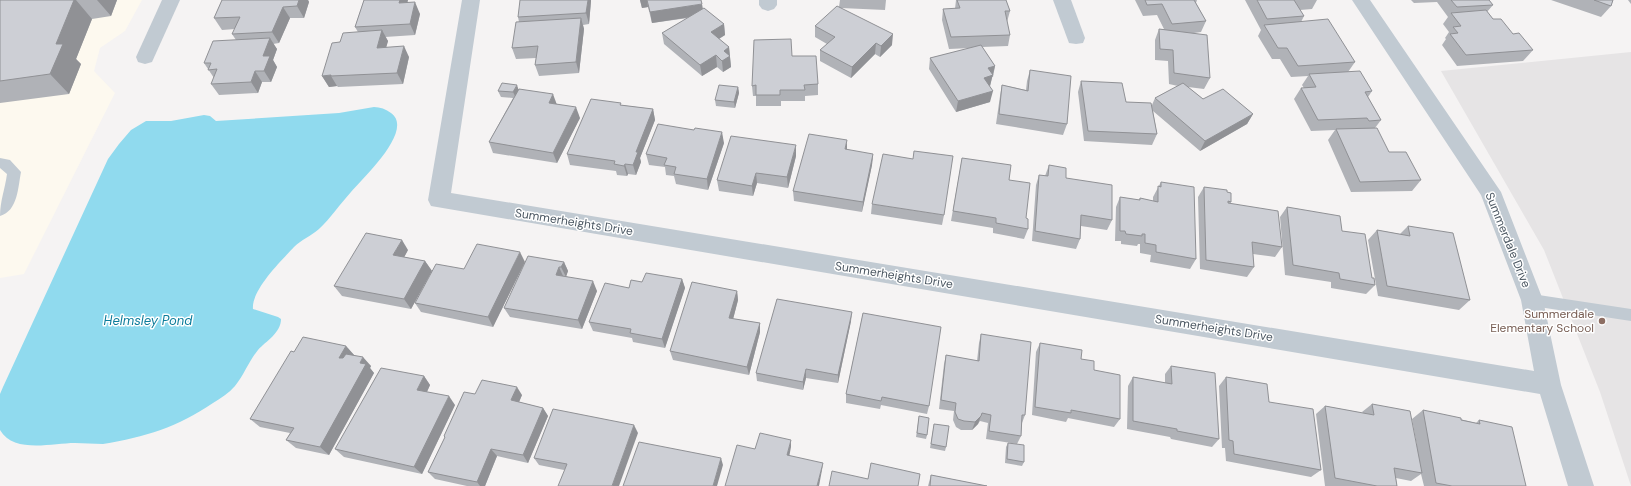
<svg xmlns="http://www.w3.org/2000/svg" width="1631" height="486" viewBox="0 0 1631 486" font-family="'DM Sans',sans-serif">
<rect width="100%" height="100%" fill="#f5f3f3"/>
<path fill="#fdf9ef" d="M0 0H142L125 31 100 48 94 71 115 93 24 274 0 278Z"/>
<path fill="#e6e4e5" d="M1631 52V486L1600 392 1544 250 1441 71Z"/>
<path fill="#90daee" d="M374 107C380 107 386 109 391 113 415 130 362 179 351 192 340 204 330 219 319 229 311 236 301 240 294 247 282 260 251 290 253 309L278 317 281 319C281 333 266 341 258 350 249 361 244 375 235 386 229 393 221 398 213 403 178 427 145 437 103 444 93 444 84 443 75 443 52 443 14 454 0 430V394L3 387 108 159 119 144 131 130 146 121H171L204 115 210 116 216 121 339 113Z"/>
<g fill="none" stroke-linecap="round" stroke-linejoin="round">
<g fill="#c1cad2" fill-rule="evenodd">
<path d="M0 158 10 160 21 172C18 187 18 211 0 216 0 201 5 189 7 174L0 168Z"/>
<path d="M1532 294 1631 309V321L1532 306 1527 304 1525 300 1527 296Z"/>
</g>
<g fill="#c1cad2" fill-rule="evenodd">
<path d="M162 0H180L152 62 145 64 138 62 136 57Z"/>
<path d="M462 0H480L451 193 1534 371 1521 300 1481 195 1352 0H1370L1501 192 1543 300 1561 385 1594 486H1568L1540 394 431 206 428 200Z"/>
<path d="M759 0H777V5L774 9 768 11 762 9 759 5Z"/>
<path d="M1053 0H1071L1085 38 1083 43 1076 44 1069 43Z"/>
</g>
</g>
<g fill="#b0b2b7">
<path d="M0 0H117L111 16 92 19 76 59 81 64 69 94 0 103Z"/>
<path d="M222 0H308L309 2 304 18H290L279 43 273 44 277 49 273 60 277 67 271 82H262L258 93 219 95 211 84 214 78 204 63 236 40 232 34 235 29 222 30 214 18Z"/>
<path d="M364 0H408L407 3 420 14 415 35 385 37 388 41 386 47 409 57 403 84 338 87 337 86 329 87 322 76 340 42 358 32 355 27Z"/>
<path d="M640 0 703 9 724 24 725 35 719 39 729 47 731 67 723 72 717 67 702 76 664 44 662 33 688 18 652 23 648 7 642 8Z"/>
<path d="M840 0H886L885 10 841 8 892 45 880 57 875 54 851 78 820 61V50L827 44 815 37V26L839 7Z"/>
<path d="M956 0H1006L1010 11 1007 22 1010 35 1008 46 982 47 995 66 993 77H992L990 86V102L956 112 929 69 930 58 971 48 949 49 942 20 943 9H955Z"/>
<path d="M1135 0H1197L1196 3 1206 21 1201 32 1194 33 1210 78 1204 89 1188 87 1203 99 1253 114 1247 124 1200 151 1153 111 1157 134 1152 145 1084 141 1078 92 1081 81 1126 102 1152 105 1155 98 1178 86 1169 84 1168 61 1155 60V40L1159 29H1164L1157 15 1143 16Z"/>
<path d="M1245 0H1317L1312 9 1300 10 1304 16 1301 22 1355 62 1348 72 1372 91 1368 97 1381 120 1375 128 1389 152 1421 180 1412 191 1351 192 1328 140 1335 130 1311 131 1294 99 1301 88H1304L1302 85 1308 76 1291 77 1280 59H1272L1258 36 1261 30Z"/>
<path d="M1411 0H1489L1493 5 1487 12 1493 19 1513 34 1533 50 1523 61 1457 66 1442 45 1446 39 1445 38 1449 32 1443 24 1448 17 1437 2 1414 3Z"/>
<path d="M1551 0H1613L1611 6 1601 17Z"/>
<path d="M1628 0H1631V4Z"/>
<path d="M591 1 589 24 583 25 584 29 579 73 539 76 535 65 536 58 516 59 512 48 519 22 518 17Z"/>
<path d="M792 56 818 84V95L805 96V101H781V106H756V96H753L752 86Z"/>
<path d="M1030 70 1067 124 1063 135 996 124 1000 96 1002 85 1026 90 1027 81Z"/>
<path d="M738 87 739 93 735 108 716 106 715 100Z"/>
<path d="M519 89 557 104 580 118 557 163 493 153 489 142 513 98 501 97 498 91Z"/>
<path d="M621 105 653 109 655 120 640 158 641 162 636 175 628 174 627 176 617 175 616 171 570 165 567 154Z"/>
<path d="M724 143 708 190 676 184 674 176 666 175 665 167 649 165 646 154Z"/>
<path d="M873 154 872 165 862 212 794 201 793 191Z"/>
<path d="M796 156 788 188 757 183 753 196 719 191 717 180Z"/>
<path d="M962 158 1009 180 1026 218 1028 229 1024 239 993 233V228L951 221Z"/>
<path d="M1049 165 1066 178 1112 220 1107 230 1081 226 1080 239 1076 249 1032 241 1036 185 1039 175 1045 176Z"/>
<path d="M1161 182 1196 259 1190 269 1150 262 1151 255 1140 253V244H1138L1137 246 1121 244V241H1115L1116 207 1120 197 1139 200 1140 198 1153 201V197Z"/>
<path d="M1204 187 1227 192 1231 202 1230 204 1282 247 1275 257 1253 254 1254 267 1247 277 1200 269 1198 197Z"/>
<path d="M872 204 944 215 942 225 871 214Z"/>
<path d="M1287 207 1342 231 1372 278 1375 285 1366 294 1331 288V282L1285 275 1280 217Z"/>
<path d="M1408 226 1470 300 1459 310 1378 296 1368 240 1377 230 1400 234Z"/>
<path d="M408 250 404 257 425 261 432 271 411 309 342 296 334 286Z"/>
<path d="M525 262 493 327 421 312 415 303 464 269Z"/>
<path d="M564 262 568 271 566 276 597 291 582 329 510 317 504 308Z"/>
<path d="M682 279 685 288 665 348 633 342 632 338 593 331 589 322 629 288Z"/>
<path d="M737 291 738 300 733 319 760 323V332L749 375 673 360 670 351Z"/>
<path d="M863 313 929 406 927 414 881 405 880 409 846 403V394Z"/>
<path d="M851 321 838 383 806 378 803 390 757 381 756 373Z"/>
<path d="M981 334 1025 415 1022 423 1021 436 1017 444 986 439 988 423 980 421 978 424 972 430H961L956 427 953 420 954 411 939 409 944 364 946 355 977 361 979 343Z"/>
<path d="M1040 343 1081 359 1094 370 1120 419 1114 427 1068 418 1066 422 1032 415 1036 352Z"/>
<path d="M346 346 354 355 371 366 370 368 374 373 329 455 296 448 286 440 290 433 260 427 250 419 294 352Z"/>
<path d="M1171 366 1219 439 1212 447 1171 439 1170 437 1127 429 1128 386 1133 377 1165 383V374Z"/>
<path d="M424 376 430 385 427 392 455 405 422 474 344 457 335 449Z"/>
<path d="M1226 377 1269 402 1321 470 1311 477 1226 461 1225 448H1222L1219 386Z"/>
<path d="M475 394 522 395 519 402 543 408 548 416 528 463 497 456 485 486H467L435 479 428 472 445 437 444 436Z"/>
<path d="M1372 404 1417 446 1412 419 1423 410 1476 423 1479 420 1526 486H1424L1421 474 1411 481 1396 478 1397 486H1325L1316 414 1325 406 1363 413 1362 412Z"/>
<path d="M919 416 927 435 926 439 916 437Z"/>
<path d="M934 424 946 447 945 451 930 448Z"/>
<path d="M638 433 564 470 539 465 534 458Z"/>
<path d="M1008 443 1024 462 1022 466 1005 463 1006 447Z"/>
<path d="M931 475 987 486H928Z"/>
</g>
<g fill="#909195">
<path d="M74 0H76L92 19 76 59 81 64 69 94 50 74 56 44Z"/>
<path d="M97 0H117L111 16Z"/>
<path d="M299 0H308L309 2 304 18 297 6Z"/>
<path d="M400 0H408L404 14 399 3Z"/>
<path d="M588 0H591V1L589 24 586 13Z"/>
<path d="M640 0H647L648 7 642 8Z"/>
<path d="M415 2 420 14 415 35 410 24Z"/>
<path d="M702 4 704 15 652 23 650 12Z"/>
<path d="M283 7 290 18 279 43 272 32Z"/>
<path d="M581 18 584 29 579 73 576 62Z"/>
<path d="M724 24 725 35 712 43 711 32Z"/>
<path d="M382 30 388 41 383 59 377 48Z"/>
<path d="M893 34 892 45 880 57 881 46Z"/>
<path d="M270 38 277 49 273 60 277 67 271 82 264 71 263 56Z"/>
<path d="M876 43 875 54 851 78 852 67Z"/>
<path d="M404 46 409 57 403 84 397 73Z"/>
<path d="M729 47 731 67 723 72 722 61 724 51Z"/>
<path d="M716 55 717 67 702 76 700 65Z"/>
<path d="M995 66 990 86 982 89 984 78 988 68Z"/>
<path d="M255 71 262 82 258 93 251 82Z"/>
<path d="M331 75V76L337 86 329 87 322 76Z"/>
<path d="M517 85 519 91 516 98 513 92Z"/>
<path d="M738 87 739 93 735 108 734 102Z"/>
<path d="M993 91 990 102 956 112 958 101Z"/>
<path d="M553 94 557 105 549 103Z"/>
<path d="M576 107 580 118 557 163 553 153Z"/>
<path d="M653 109 655 120 640 158 641 162 636 175 633 165 636 152Z"/>
<path d="M1253 114 1247 124 1200 151 1205 141Z"/>
<path d="M722 132 724 143 708 190 707 179Z"/>
<path d="M847 140V150L845 149Z"/>
<path d="M796 145V156L788 188 787 177Z"/>
<path d="M873 154 872 165 862 212 863 202Z"/>
<path d="M625 164 628 174 627 176 624 166Z"/>
<path d="M756 173 757 183 753 196 752 186Z"/>
<path d="M402 240 408 250 400 265 393 255Z"/>
<path d="M520 252 525 262 493 327 488 317Z"/>
<path d="M425 261 432 271 411 309 404 299Z"/>
<path d="M564 262 568 271 566 277 561 267Z"/>
<path d="M559 267 563 276 556 275Z"/>
<path d="M682 279 685 288 665 348 662 339Z"/>
<path d="M593 281 597 291 582 329 578 320Z"/>
<path d="M737 291 738 300 731 327 729 318Z"/>
<path d="M852 312 851 321 838 383V375Z"/>
<path d="M760 323V332L749 375 747 367Z"/>
<path d="M346 346 354 355 347 366 339 358Z"/>
<path d="M363 357 371 366 370 368 374 373 329 455 320 447Z"/>
<path d="M806 369V378L803 390V382Z"/>
<path d="M424 376 430 385 424 398 417 390Z"/>
<path d="M517 387 522 395 516 409 511 400Z"/>
<path d="M449 396 455 405 422 474 414 467Z"/>
<path d="M543 408 548 416 528 463 523 455Z"/>
<path d="M981 416 978 424 972 430 975 422Z"/>
<path d="M634 425 638 433 619 486H612Z"/>
<path d="M791 440V447L788 463 787 455Z"/>
<path d="M491 449 497 456 485 486H480L477 482Z"/>
<path d="M721 458 723 465 717 486H713Z"/>
<path d="M823 463 822 470 819 486H817Z"/>
</g>
<g fill="#cdcfd5" stroke="#909195">
<path d="M0 0H74L56 44H63L50 74 0 81Z"/>
<path d="M222 0H299L297 6 283 7 272 32 232 34 240 17 214 18Z"/>
<path d="M364 0H400L399 3 415 2 410 24 355 27Z"/>
<path d="M520 0H588L586 13 518 17Z"/>
<path d="M647 0H701L702 4 650 12Z"/>
<path d="M957 0H1006L1010 11H1005L1010 35 951 37 943 9 960 8Z"/>
<path d="M1145 0H1194L1206 21 1172 24 1162 4 1147 5Z"/>
<path d="M1257 0H1294L1304 16 1267 19Z"/>
<path d="M1451 0H1489L1493 5 1457 7Z"/>
<path d="M1594 0H1613L1611 6Z"/>
<path d="M837 6 893 34 881 46 876 43 852 67 820 50 835 37 815 26Z"/>
<path d="M704 8 724 24 711 32 729 47 724 51 730 56 722 61 716 55 700 65 662 33Z"/>
<path d="M1486 10 1493 19H1501L1513 34 1519 33 1533 50 1466 55 1450 34 1458 33 1453 27 1461 26 1451 13Z"/>
<path d="M581 18 576 62 535 65 538 46 512 48 516 22Z"/>
<path d="M1328 19 1355 62 1298 66 1287 48H1278L1264 25Z"/>
<path d="M1159 29 1207 35 1210 78 1174 73 1173 50 1160 49Z"/>
<path d="M382 30 377 48 404 46 397 73 331 76V75L322 76 332 43 340 42 343 33Z"/>
<path d="M270 38 263 56H270L264 71H255L251 82 211 84 217 69 208 70 211 63H204L213 41Z"/>
<path d="M791 39 792 56H816L818 84 804 85 805 90H780V95H756V85L752 86 754 40Z"/>
<path d="M981 45 995 66 988 68 993 75 984 78 993 91 958 101 930 58Z"/>
<path d="M1030 70 1071 76 1067 124 999 114 1002 85 1028 91Z"/>
<path d="M1360 71 1372 91 1365 92 1381 120 1369 121 1367 118 1318 120 1301 88 1316 87 1309 74Z"/>
<path d="M1081 81 1122 83 1126 102 1151 103 1157 134 1088 131Z"/>
<path d="M502 83 517 85 513 92 498 91Z"/>
<path d="M1183 83 1203 99 1223 89 1253 114 1205 141 1155 98Z"/>
<path d="M719 85 738 87 734 102 715 100Z"/>
<path d="M519 89 553 94 549 103 576 107 553 153 489 142Z"/>
<path d="M591 99 621 103 620 105 653 109 636 152H638L633 165 625 164 624 166 614 164 615 161 567 154Z"/>
<path d="M658 124 694 130 695 128 722 132 707 179 674 174 676 167 664 165 667 158 646 154Z"/>
<path d="M1377 128 1389 152H1406L1421 180 1360 182 1336 129Z"/>
<path d="M809 134 847 140 845 149 873 154 863 202 793 191Z"/>
<path d="M731 136 796 145 787 177 756 173 752 186 717 180Z"/>
<path d="M914 151 953 156 944 215 872 204 883 154 913 159Z"/>
<path d="M962 158 1011 165 1009 180 1030 183 1026 218 1028 219V229L996 223V218L953 211Z"/>
<path d="M1049 165 1066 168V178L1112 185V220L1081 215 1080 239 1035 231 1039 175 1048 176Z"/>
<path d="M1161 182 1194 187 1196 259 1156 252V245L1145 243V234H1142V236L1126 234 1125 231H1120V197L1140 200V198L1158 202V186L1161 187Z"/>
<path d="M1204 187 1227 190V192L1231 193V202L1228 201V203L1278 211 1282 247 1252 242 1254 267 1206 260Z"/>
<path d="M1287 207 1340 216 1342 231 1365 234 1372 278H1374L1375 285 1340 279 1339 273 1293 265Z"/>
<path d="M1408 226 1453 233 1470 300 1387 286 1377 230 1410 236Z"/>
<path d="M366 233 402 240 393 255 425 261 404 299 334 286Z"/>
<path d="M477 244 520 252 488 317 415 303 436 264 464 269Z"/>
<path d="M528 256 564 262 561 267H559L556 275 593 281 578 320 504 308Z"/>
<path d="M646 273 682 279 662 339 630 333 631 329 589 322 605 283 629 288 631 280 642 282Z"/>
<path d="M692 282 737 291 729 318 760 323 747 367 670 351Z"/>
<path d="M777 299 852 312 838 375 806 369 803 382 756 373Z"/>
<path d="M863 313 941 327 929 406 882 397 881 401 846 394Z"/>
<path d="M981 334 1031 342 1025 415H1022L1021 436 989 431 991 415 982 413 981 416 975 422 964 421 958 419 955 412 956 403 941 400 946 355 979 361Z"/>
<path d="M303 337 346 346 339 358H343L346 354 363 357 360 363 366 364 320 447 286 440 294 428 250 419 291 351 294 352Z"/>
<path d="M1040 343 1082 350 1081 359 1094 361V370L1120 375V419L1071 410V413L1035 407Z"/>
<path d="M1171 366 1215 373 1219 439 1177 431V429L1133 421V377L1172 384Z"/>
<path d="M381 368 424 376 417 390 449 396 414 467 335 449Z"/>
<path d="M1226 377 1267 384 1269 402 1313 409 1321 470 1234 454 1233 441 1229 440Z"/>
<path d="M482 380 517 387 511 400 543 408 523 455 491 449 477 482 428 472 445 437 444 436 464 392 475 394Z"/>
<path d="M1372 404 1410 411 1422 473 1394 468 1397 486H1377L1335 478 1325 406 1374 415Z"/>
<path d="M553 409 634 425 612 486H558L567 464 534 458Z"/>
<path d="M1423 410 1461 418V420L1480 424 1479 420 1512 427 1526 486H1452L1436 483Z"/>
<path d="M919 416 929 418 927 435 917 433Z"/>
<path d="M934 424 949 426 946 447 931 444Z"/>
<path d="M760 433 791 440 787 455 823 463 817 486H725L737 445 755 449Z"/>
<path d="M639 442 721 458 713 486H623Z"/>
<path d="M1008 443 1024 445V462L1007 459Z"/>
<path d="M871 463 920 474 918 486H829L832 471 868 479Z"/>
<path d="M931 475 987 486H930Z"/>
</g>
<circle fill="#8d6e63" stroke="#fff" stroke-width="1.5" cx="1602" cy="321" r="4"/>
<g text-anchor="middle" dominant-baseline="central" stroke-width="3" stroke-linejoin="round" paint-order="stroke">
<g font-size="12" fill="#4a5661" stroke="#fff">
<text transform="translate(574 222) rotate(9)">Summerheights Drive</text>
<text transform="translate(1508 240) rotate(68)">Summerdale Drive</text>
<text transform="translate(894 275) rotate(9)">Summerheights Drive</text>
<text transform="translate(1214 328) rotate(9)">Summerheights Drive</text>
</g>
<g font-size="12" fill="#785e54" stroke="#fff" text-anchor="end">
<text x="1594" y="314">Summerdale<tspan x="1594" dy="14">Elementary School</tspan></text>
</g>
<g font-size="13" font-style="italic" fill="#0c7c9b" stroke="#fff">
<text x="148" y="320">Helmsley Pond</text>
</g>
</g>
</svg>
